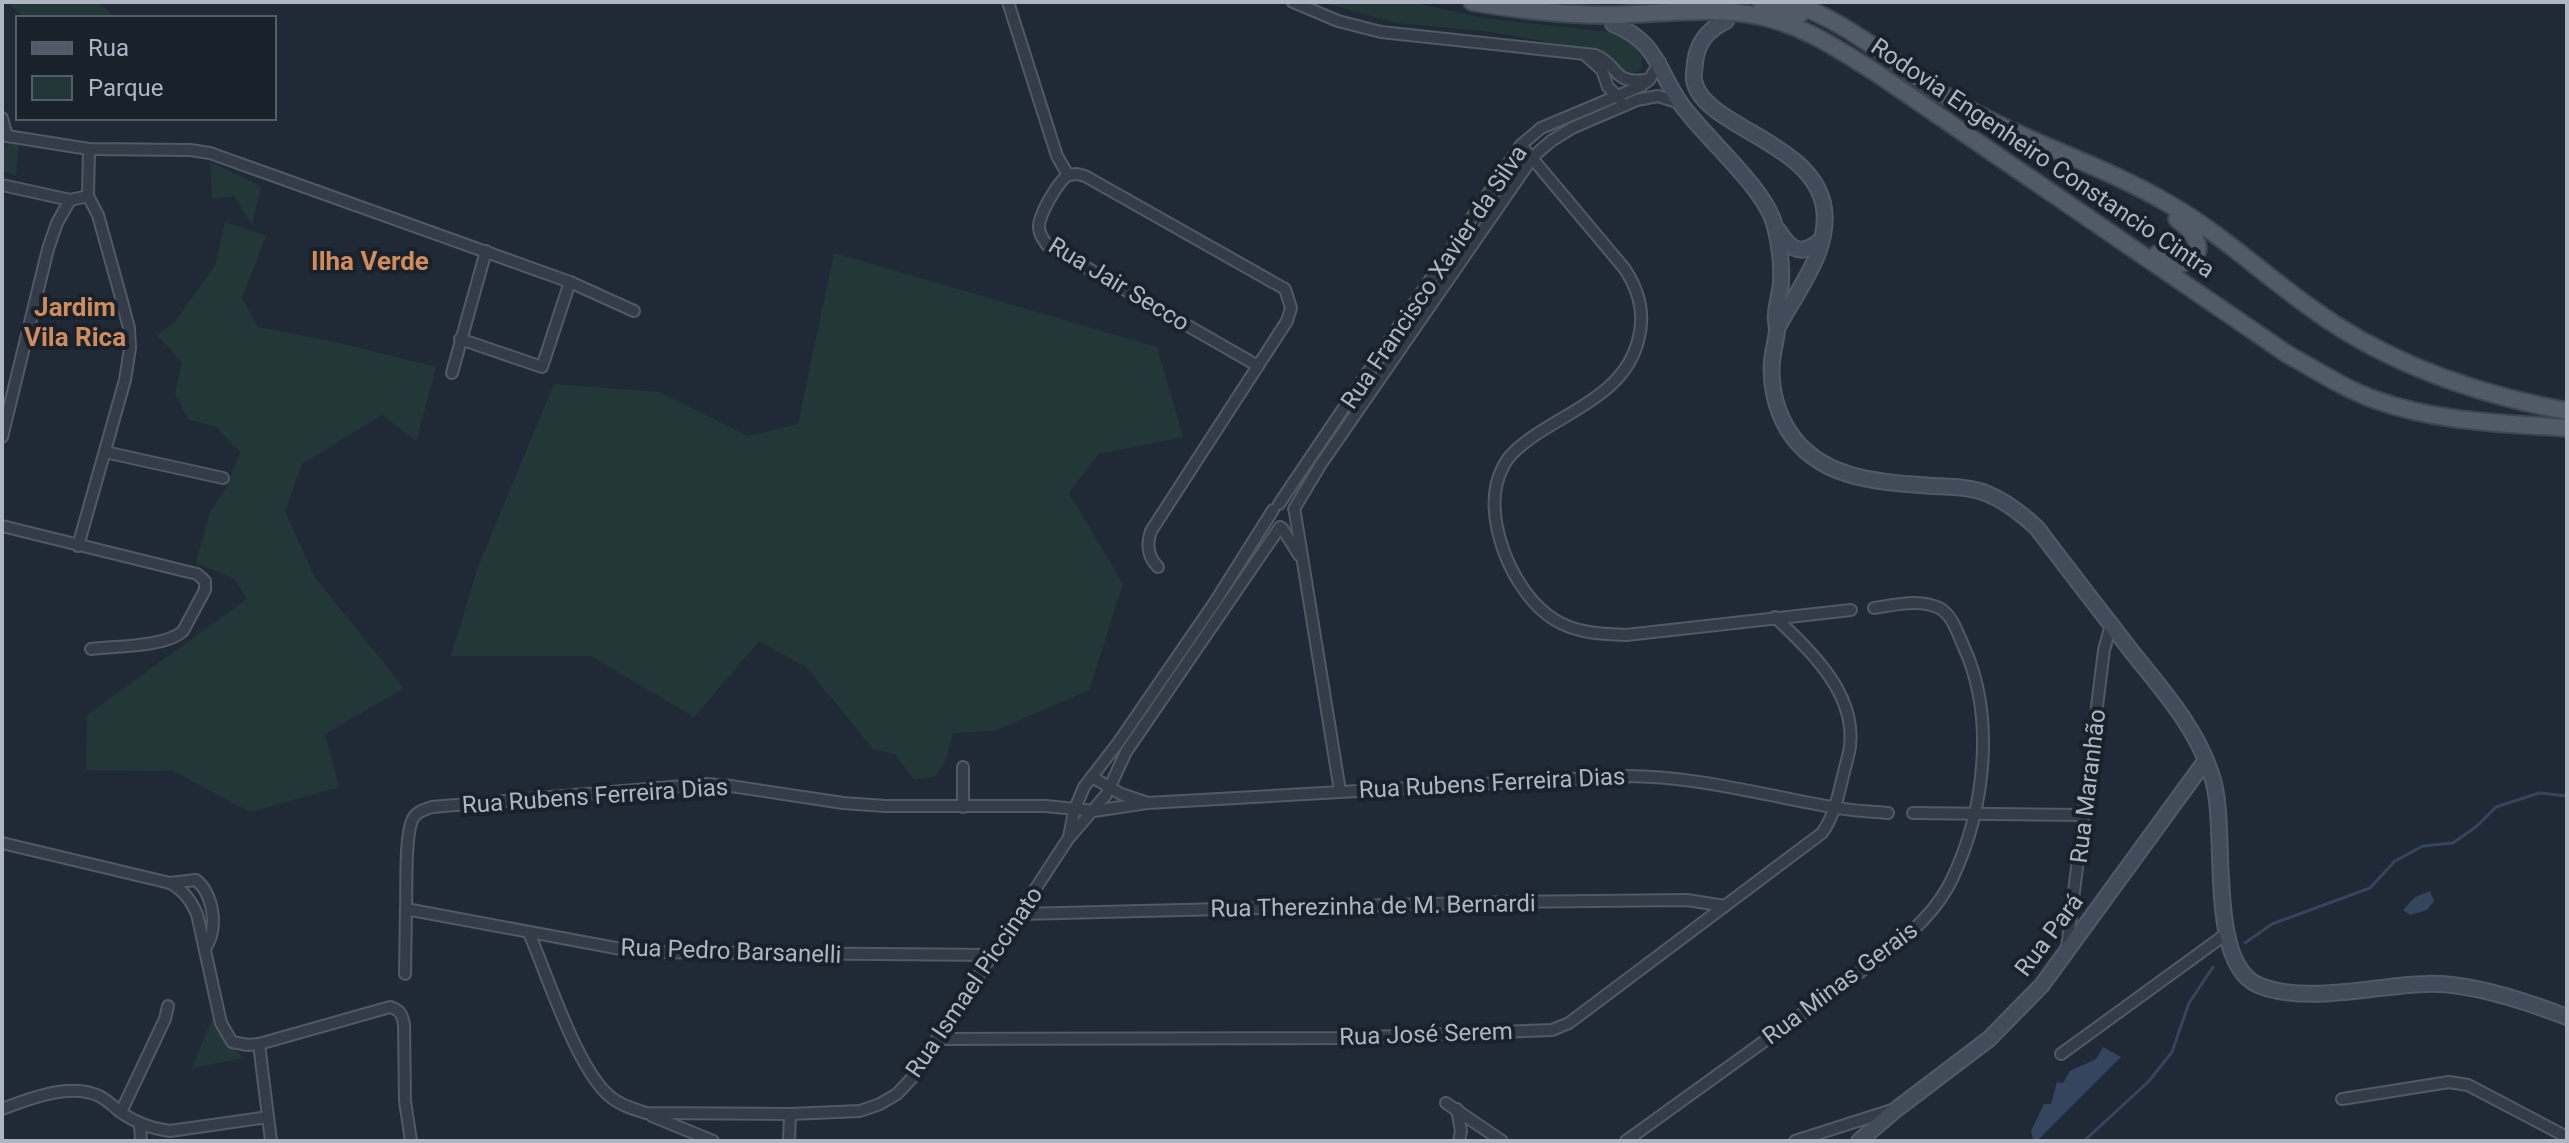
<svg xmlns="http://www.w3.org/2000/svg" width="2569" height="1143" viewBox="0 0 2569 1143" font-family="Roboto,sans-serif">
<rect width="100%" height="100%" fill="#202a36"/>
<g fill="#233738">
<path d="M8 2H98L115 18H24Z"/>
<path d="M1321 2H1410L1490 19 1618 33 1635 47 1642 57V67L1638 72C1620 75 1608 56 1592 49L1484 31 1396 23Z"/>
<path d="M13 143 19 145 16 176 2 170V146Z"/>
<path d="M210 162 261 186 252 225 234 196 212 199Z"/>
<path d="M225 222 266 236 242 298 258 327 335 342 436 367 416 441 382 415 302 464 285 511 314 576 404 688 325 734 339 787 250 812 173 771 86 770 87 715 247 599 235 579 196 563 210 512 227 486 240 452 216 427 188 419 175 394 182 362 157 335 174 323 216 264Z"/>
<path d="M834 253 1157 347 1183 437 1098 454 1069 493 1123 584 1089 690 995 731 953 733 946 759 936 776 914 780 895 754 873 749 806 667 759 641 694 717 591 656H451L478 567 554 384 659 392 748 436 798 424Z"/>
<path d="M214 1015 225 1041 244 1058 192 1068Z"/>
</g>
<g fill="#34455d">
<path d="M2430 891 2434 901 2427 910 2410 915 2403 910 2415 897Z"/>
<path d="M2103 1047 2121 1057 2039 1139H2033L2031 1131 2044 1104H2051L2057 1082 2063 1083 2070 1071 2096 1059Z"/>
</g>
<g fill="none" stroke-linecap="round" stroke-linejoin="round">
<g stroke="#34455d" stroke-width="3">
<path d="M2245 943 2272 924 2370 888 2395 861 2423 846 2453 843 2477 826 2496 807 2539 793 2567 796"/>
<path d="M2084 1141 2149 1081 2172 1052 2189 1003 2213 967"/>
</g>
<g stroke="#515964" stroke-width="14">
<g id="street">
<path d="M1008 2 1057 156 1068 175"/>
<path d="M1293 2 1338 21 1381 32 1595 55C1620 65 1611 84 1646 80"/>
<path d="M1585 55 1602 70 1608 87 1620 99"/>
<path d="M2 118 7 136"/>
<path d="M7 136 89 149 190 150 210 153 570 282 634 311"/>
<path d="M1521 145 1624 268C1639 290 1645 312 1639 337 1627 392 1572 409 1531 438 1519 447 1508 455 1502 469 1479 514 1513 595 1555 620 1576 633 1601 634 1626 635L1851 610"/>
<path d="M1068 175 1077 174 1085 176 1285 289 1291 308 1287 321 1151 531C1146 545 1148 557 1158 567"/>
<path d="M1068 175C1058 182 1039 214 1039 227 1039 234 1043 239 1047 245L1258 366"/>
<path d="M2 185 70 200 88 196"/>
<path d="M460 339 542 367 570 282"/>
<path d="M452 373 486 251"/>
<path d="M2 437 48 249 57 223 70 200"/>
<path d="M105 452 223 478"/>
<path d="M1279 504 1521 145 1541 128 1641 86 1649 80 1660 62"/>
<path d="M1294 509 1321 464 1533 157 1551 141 1572 128 1637 100 1658 96 1680 103"/>
<path d="M1295 513 1340 791"/>
<path d="M2 526 197 574 205 581V590L183 631C166 647 115 646 91 649"/>
<path d="M1282 528 1299 555"/>
<path d="M78 546 125 380 130 348 129 328 120 294 98 215 88 196 89 149"/>
<path d="M963 767V807"/>
<path d="M1092 777 1121 794 1145 802"/>
<path d="M1913 813 2085 815"/>
<path d="M1069 837 1074 811 1084 787 1118 743 1215 602 1273 510"/>
<path d="M2 843 170 883C184 891 190 899 197 914L221 1023 232 1042 248 1045 259 1044 390 1007C400 1010 402 1014 404 1024L405 1101 411 1141"/>
<path d="M170 883 196 880C214 895 218 928 206 947"/>
<path d="M1021 914 1512 902 1687 900 1725 906"/>
<path d="M529 933C547 974 578 1073 612 1098 622 1106 634 1109 646 1113L790 1114 860 1111 880 1104 897 1094 911 1079 1068 839 1106 795 1126 752 1280 527"/>
<path d="M2067 948 2104 650 2111 625"/>
<path d="M992 955 637 952 406 909C407 890 404 830 414 817 418 811 426 809 432 807L707 784 731 786 843 803 885 806H1046L1094 811 1147 803 1625 776C1696 776 1763 795 1832 807 1850 811 1869 811 1888 813"/>
<path d="M405 974 406 909"/>
<path d="M938 1039 1343 1038 1552 1030 1569 1023 1822 833C1834 816 1838 797 1843 776 1845 766 1849 756 1850 746 1856 692 1810 651 1775 617"/>
<path d="M259 1044 271 1141"/>
<path d="M2061 1054 2226 934"/>
<path d="M2342 1099 2449 1082 2468 1085 2567 1137"/>
<path d="M1446 1103 1502 1141"/>
<path d="M2 1109C29 1099 71 1082 99 1096 106 1099 113 1106 119 1111 136 1123 150 1128 170 1131L268 1117"/>
<path d="M1457 1109 1461 1131 1459 1141"/>
<path d="M121 1112 165 1019 168 1006"/>
<path d="M652 1116 713 1141"/>
<path d="M140 1125 141 1141"/>
<path d="M789 1141 790 1114"/>
<path d="M1626 1141 1885 954C1912 932 1938 910 1953 877 1985 808 1996 716 1963 645 1957 632 1953 617 1941 609 1921 598 1895 605 1874 608"/>
<path d="M1795 1141 1892 1110"/>
</g>
</g>
<g stroke="#515964" stroke-width="18">
<g id="secondary">
<path d="M1726 21C1708 30 1698 41 1695 62 1695 68 1693 75 1694 80 1702 126 1808 140 1823 203 1833 248 1797 290 1778 327"/>
<path d="M1613 24C1658 42 1657 70 1681 104 1705 138 1763 186 1774 223 1779 241 1782 265 1781 283 1780 293 1777 303 1776 313 1775 319 1777 325 1777 331 1776 341 1773 351 1772 361 1770 385 1776 410 1788 430 1820 481 1881 482 1934 486 1952 487 1971 487 1988 494 2007 502 2022 514 2037 528 2067 568 2098 608 2129 648 2161 689 2198 728 2213 780 2228 829 2206 962 2258 985 2306 1005 2376 985 2426 984 2467 982 2528 1002 2567 1017"/>
<path d="M1778 230C1791 251 1802 257 1822 239"/>
<path d="M1859 1141 1898 1108 1989 1039 2042 985 2206 760"/>
</g>
</g>
<g stroke="#3d4550" stroke-width="20">
<g id="primary">
<path d="M1472 2C1518 10 1565 15 1612 15 1660 14 1712 6 1759 16 1803 25 1838 49 1875 72L2287 354C2316 370 2345 389 2376 400 2437 422 2502 423 2567 428"/>
<path d="M1761 2 1800 14"/>
<path d="M1791 2C1849 23 1894 63 1946 96 2016 140 2098 162 2169 204 2220 233 2263 274 2311 308 2387 364 2475 394 2567 411"/>
<path d="M2157 254 2179 264C2212 257 2195 232 2177 219"/>
</g>
</g>
<use href="#street" stroke="#333c47" stroke-width="10"/>
<use href="#secondary" stroke="#424b59" stroke-width="14"/>
<use href="#primary" stroke="#515b67" stroke-width="16"/>
</g>
<g text-anchor="middle" dominant-baseline="central" stroke-width="8" stroke-linejoin="round" paint-order="stroke">
<g font-size="24" fill="#aeb6c3" stroke="#19212b">
<text transform="translate(2043 158) rotate(34)">Rodovia Engenheiro Constancio Cintra</text>
<text transform="translate(1434 277) rotate(-56)">Rua Francisco Xavier da Silva</text>
<text transform="translate(1119 284) rotate(31)">Rua Jair Secco</text>
<text transform="translate(1492 783) rotate(-3)">Rua Rubens Ferreira Dias</text>
<text transform="translate(2088 786) rotate(-83)">Rua Maranhão</text>
<text transform="translate(595 796) rotate(-4)">Rua Rubens Ferreira Dias</text>
<text transform="translate(1373 906) rotate(-1)">Rua Therezinha de M. Bernardi</text>
<text transform="translate(2049 935) rotate(-53)">Rua Pará</text>
<text transform="translate(731 951) rotate(2)">Rua Pedro Barsanelli</text>
<text transform="translate(974 982) rotate(-56)">Rua Ismael Piccinato</text>
<text transform="translate(1840 983) rotate(-37)">Rua Minas Gerais</text>
<text transform="translate(1426 1034) rotate(-2)">Rua José Serem</text>
</g>
<g font-size="26" font-weight="bold" fill="#d08c5d" stroke="#19212b">
<text x="370" y="261">Ilha Verde</text>
<text x="75" y="307">Jardim<tspan x="75" dy="30">Vila Rica</tspan></text>
</g>
</g>
<rect width="2569" height="1143" fill="none" stroke="#aeb6c3" stroke-width="8"/>
<rect x="16" y="16" width="260" height="104" fill="#19212b" stroke="#555d68" stroke-width="2"/>
<rect x="32" y="42" width="40" height="12" fill="#515b67" stroke="#555d68" stroke-width="2"/>
<text x="88" y="56" font-size="24" fill="#aeb6c3">Rua</text>
<rect x="32" y="76" width="40" height="24" fill="#233738" stroke="#555d68" stroke-width="2"/>
<text x="88" y="96" font-size="24" fill="#aeb6c3">Parque</text>
</svg>
